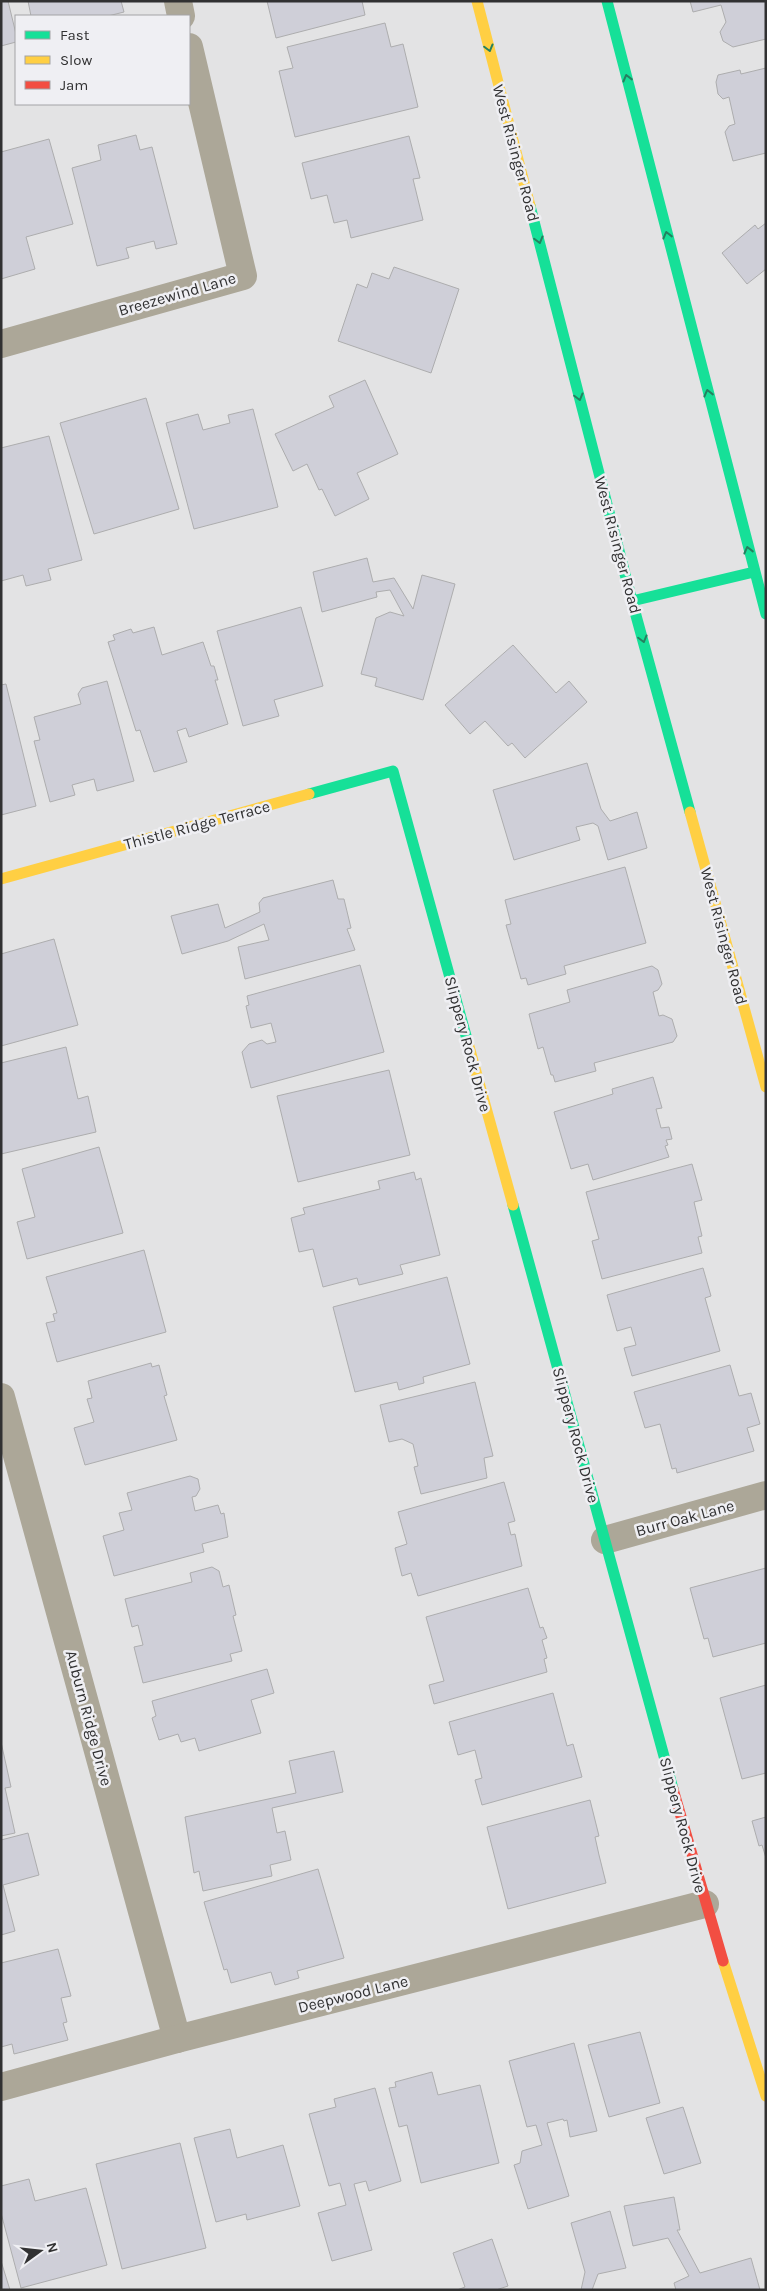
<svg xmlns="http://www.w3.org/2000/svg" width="767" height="2291" viewBox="0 0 767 2291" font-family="Karla,sans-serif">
<rect width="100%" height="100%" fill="#e3e3e4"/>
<g fill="#cfcfd8" stroke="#adadae">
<path d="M1 1H8L16 34V42L1 46Z"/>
<path d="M28 1H121L124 12 108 16H31Z"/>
<path d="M267 1H362L365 15 276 38Z"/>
<path d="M690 1H766V39L733 47 723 41 720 32 726 22 721 5 693 12Z"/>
<path d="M385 23 391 47 403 44 418 107 295 137 279 71 293 68 287 47Z"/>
<path d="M766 68V153L733 161 725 132 729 126 735 124 729 97 723 99 718 94 716 82 718 75 740 70 741 74Z"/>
<path d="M136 135 140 150 152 147 177 244 156 249 154 241 126 248 129 258 97 266 72 168 101 160 98 145Z"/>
<path d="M409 136 420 178 413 179 423 220 351 238 347 220 334 223 327 195 311 199 302 163Z"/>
<path d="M49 139 73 224 26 237 35 269 1 279V152Z"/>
<path d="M766 223V269L747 284 722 253 755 225 758 229Z"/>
<path d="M394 267 459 289 431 373 338 341 357 284 367 288 372 273 389 279Z"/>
<path d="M365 380 398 454 357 473 369 499 335 516 322 489 319 490 307 464 293 471 275 434 334 407 329 396Z"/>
<path d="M146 398 179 509 94 534 60 423Z"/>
<path d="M253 409 278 507 194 529 166 423 198 414 203 430 230 423 228 415Z"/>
<path d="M49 436 82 560 48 569 51 580 26 586 23 575 1 581V448Z"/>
<path d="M367 558 373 582 394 578 413 609 422 575 455 584 423 700 375 686 377 678 361 674 376 618 390 612 404 616 390 590 376 592 377 597 322 612 313 572Z"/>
<path d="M301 607 323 686 274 700 279 716 243 726 217 631Z"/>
<path d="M154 627 162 655 203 642 211 666H214L218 680H215L228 724 189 737 186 728 177 731 187 762 154 772 140 730 136 731 108 642 115 640 113 635 131 629 133 633Z"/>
<path d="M513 645 556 693 569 681 587 702 525 758 512 743 508 746 485 721 470 734 445 705Z"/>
<path d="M107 681 134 781 97 791 94 779 72 785 75 795 50 802 34 741 40 740 34 717 81 704 78 694 82 688Z"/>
<path d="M6 684 36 806 1 815V685Z"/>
<path d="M587 763 601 809 610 821 637 812 647 848 608 860 598 826 593 823 576 827 580 840 514 860 493 790Z"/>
<path d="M625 867 646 943 564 966 566 974 528 985 526 978 521 979 506 925 511 924 505 900Z"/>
<path d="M333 880 338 899H344L351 928 347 929 355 950 245 979 238 947 269 940 264 924 228 941 182 954 171 916 218 904 225 928 260 912 259 903 263 898Z"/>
<path d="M54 939 78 1025 1 1046V954Z"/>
<path d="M360 965 384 1052 251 1088 242 1052 249 1044 262 1040 267 1044 276 1042 271 1023 251 1028 246 1006 249 1005 247 996Z"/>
<path d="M652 966 658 970 662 984 658 990 653 992 659 1016 663 1015 672 1019 677 1036 673 1042 594 1063 596 1071 555 1082 553 1075H551L543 1047 538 1049 529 1014 570 1002 567 990Z"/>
<path d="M66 1047 78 1099 88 1096 96 1132 1 1154V1063Z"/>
<path d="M389 1070 410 1155 298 1182 277 1096Z"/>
<path d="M653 1077 662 1108 656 1109 661 1128 669 1127 672 1139 666 1140 668 1145 665 1146 669 1157 593 1180 588 1164 571 1169 554 1112 613 1094 612 1089Z"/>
<path d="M99 1147 123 1233 27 1259 17 1222 35 1217 22 1169Z"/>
<path d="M692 1164 702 1200 694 1202 702 1236 698 1237 702 1253 602 1279 592 1241 599 1239 586 1192Z"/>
<path d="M414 1172 416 1180 421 1178 440 1255 400 1265 403 1274 359 1285 357 1278 323 1287 313 1249 299 1252 291 1218 305 1214 303 1208 380 1189 378 1181Z"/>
<path d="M144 1250 166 1332 57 1362 46 1323 55 1321 53 1314 57 1313 46 1277Z"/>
<path d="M703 1268 711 1296 705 1298 720 1351 632 1376 624 1348 636 1345 631 1327 617 1331 607 1295Z"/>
<path d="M447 1277 470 1364 423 1377 424 1383 399 1390 397 1382 355 1392 333 1307Z"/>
<path d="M151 1363 152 1367 159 1365 167 1395 164 1396 177 1440 85 1465 74 1428 94 1422 87 1399 92 1398 88 1381Z"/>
<path d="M730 1365 739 1396 751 1393 760 1424 747 1428 754 1451 677 1473 676 1468 672 1469 660 1424 645 1428 634 1392Z"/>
<path d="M475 1382 493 1456 484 1458 487 1478 421 1494 414 1467 418 1466 413 1444 402 1439 389 1442 380 1405Z"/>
<path d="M190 1476 198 1479 200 1489 196 1496 192 1497 195 1511 218 1505 221 1514 224 1513 228 1537 202 1544 204 1552 114 1576 103 1536 124 1530 119 1513 132 1510 127 1493Z"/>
<path d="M504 1482 515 1521 508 1523 511 1535 515 1534 522 1566 418 1596 411 1573 402 1576 395 1548 407 1544 398 1512Z"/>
<path d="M212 1567 219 1571 223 1587 229 1585 236 1615 233 1616 242 1651 230 1654 232 1661 143 1683 134 1647 143 1645 138 1625 132 1627 125 1599 192 1582 190 1573Z"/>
<path d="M766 1568V1643L713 1657 708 1638 704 1639 690 1588Z"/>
<path d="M528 1588 540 1628 543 1627 547 1638 542 1640 547 1658 544 1659 547 1672 434 1704 429 1685 444 1681 426 1617Z"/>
<path d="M267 1669 274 1693 251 1700 261 1733 199 1751 195 1738 181 1742 178 1734 159 1740 152 1718 156 1716 152 1701Z"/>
<path d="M766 1685V1773L742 1779 720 1698Z"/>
<path d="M553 1693 567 1746 573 1744 582 1777 482 1805 475 1780 482 1778 475 1750 458 1755 449 1722Z"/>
<path d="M1 1742 11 1787 5 1788 15 1833 1 1836Z"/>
<path d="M334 1751 343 1792 272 1808 277 1833 285 1831 291 1860 270 1865 272 1876 203 1891 199 1871 194 1873 185 1817 296 1793 289 1761Z"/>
<path d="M590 1800 599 1836 595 1837 599 1855 606 1883 508 1909 487 1827Z"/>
<path d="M766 1817V1858L762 1845 759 1846 752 1821Z"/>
<path d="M28 1833 39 1875 3 1885 15 1931 1 1935V1840Z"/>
<path d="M318 1869 344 1958 297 1971 299 1978 275 1985 271 1972 231 1983 227 1969 224 1970 204 1902Z"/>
<path d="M58 1949 71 1996 61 1998 67 2022 63 2023 68 2040 14 2054 12 2044 1 2047V1963Z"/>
<path d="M640 2032 660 2103 609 2117 588 2045Z"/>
<path d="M574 2043 597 2131 570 2137 567 2120 564 2121 563 2119 547 2123 569 2196 528 2209 514 2165 520 2163 522 2151 542 2145 536 2125 527 2127 509 2061Z"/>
<path d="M432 2072 438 2095 480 2085 499 2163 421 2183 407 2125 399 2127 389 2088 396 2087 395 2082Z"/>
<path d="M375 2088 401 2181 369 2191 366 2181 354 2184 372 2250 332 2261 318 2213 346 2205 340 2183 329 2186 309 2114 336 2107 334 2099Z"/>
<path d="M683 2107 701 2163 664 2174 646 2118Z"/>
<path d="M230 2129 237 2158 283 2145 300 2206 247 2220 246 2214 216 2222 194 2138Z"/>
<path d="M180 2143 206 2248 122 2269 96 2164Z"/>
<path d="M29 2179 35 2201 86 2188 107 2265 21 2288 1 2213V2186Z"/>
<path d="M674 2197 680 2230H677L700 2273 751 2258 760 2290H676L674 2283 689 2276 668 2238 633 2246 624 2206Z"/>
<path d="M610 2211 626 2268 598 2274 592 2290H581L585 2272 571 2223Z"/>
<path d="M492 2239 508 2286 496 2290H457L465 2287 453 2253Z"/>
<path d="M1 2261 10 2290H1Z"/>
</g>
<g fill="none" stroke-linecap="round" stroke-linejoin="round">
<g stroke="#aca798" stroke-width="28">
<path d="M178 1 181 16"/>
<path d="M1 344 243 276 189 47"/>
<path d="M1 1397 177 2039"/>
<path d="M605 1540 766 1495"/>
<path d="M1 2087 177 2039 705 1904"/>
</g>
<g stroke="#16e098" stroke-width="11">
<path d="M607 1 766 614"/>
<path d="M530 206 632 601 690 812"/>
<path d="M632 601 754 572"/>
<path d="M309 794 393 771 468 1043"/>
<path d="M513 1205 673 1789"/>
</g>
<g stroke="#ffcf43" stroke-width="11">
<path d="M477 1 530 206"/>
<path d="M690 812 766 1087"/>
<path d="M1 879 309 794"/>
<path d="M468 1043 513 1205"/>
<path d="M723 1961 766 2096"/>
</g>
<path stroke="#f24e42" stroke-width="11" d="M673 1789 723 1961"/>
</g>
<defs><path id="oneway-chevron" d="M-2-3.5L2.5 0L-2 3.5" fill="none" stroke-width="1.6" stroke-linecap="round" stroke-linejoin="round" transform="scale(1.25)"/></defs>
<g stroke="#258060">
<use href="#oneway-chevron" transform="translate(489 48) rotate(75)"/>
<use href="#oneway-chevron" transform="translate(627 78) rotate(-104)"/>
<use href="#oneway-chevron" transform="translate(667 235) rotate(-104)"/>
<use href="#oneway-chevron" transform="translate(539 240) rotate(75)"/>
<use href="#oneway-chevron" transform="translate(708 393) rotate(-104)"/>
<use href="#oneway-chevron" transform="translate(579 397) rotate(75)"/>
<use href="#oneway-chevron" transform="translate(748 550) rotate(-104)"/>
<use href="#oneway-chevron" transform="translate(643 639) rotate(75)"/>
</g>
<g text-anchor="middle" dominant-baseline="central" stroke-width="5" stroke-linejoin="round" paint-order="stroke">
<g font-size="16" fill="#313132" stroke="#efeff3">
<text transform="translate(516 153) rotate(75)">West Risinger Road</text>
<text transform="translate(177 294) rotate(-16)">Breezewind Lane</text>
<text transform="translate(618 545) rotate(75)">West Risinger Road</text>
<text transform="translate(197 825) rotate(-15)">Thistle Ridge Terrace</text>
<text transform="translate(724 936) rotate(75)">West Risinger Road</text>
<text transform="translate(468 1044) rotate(75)">Slippery Rock Drive</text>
<text transform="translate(576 1435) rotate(75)">Slippery Rock Drive</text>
<text transform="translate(685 1518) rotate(-15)">Burr Oak Lane</text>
<text transform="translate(89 1718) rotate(75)">Auburn Ridge Drive</text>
<text transform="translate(683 1825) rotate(75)">Slippery Rock Drive</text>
<text transform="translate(353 1994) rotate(-14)">Deepwood Lane</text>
</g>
</g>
<rect width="767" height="2291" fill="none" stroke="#313132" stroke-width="5"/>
<rect x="15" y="15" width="175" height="90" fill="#efeff3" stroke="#a3a3a6"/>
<rect x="25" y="31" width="25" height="8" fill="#16e098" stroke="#a3a3a6"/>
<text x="60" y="40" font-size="15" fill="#313132">Fast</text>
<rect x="25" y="56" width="25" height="8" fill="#ffcf43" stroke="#a3a3a6"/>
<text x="60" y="65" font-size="15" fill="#313132">Slow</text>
<rect x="25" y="81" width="25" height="8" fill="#f24e42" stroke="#a3a3a6"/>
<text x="60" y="90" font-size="15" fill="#313132">Jam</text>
<g transform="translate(40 2251) rotate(75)" stroke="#efeff3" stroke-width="4" paint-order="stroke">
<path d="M0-4L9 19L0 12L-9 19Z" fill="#313132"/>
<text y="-8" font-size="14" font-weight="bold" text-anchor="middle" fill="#313132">N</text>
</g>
</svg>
